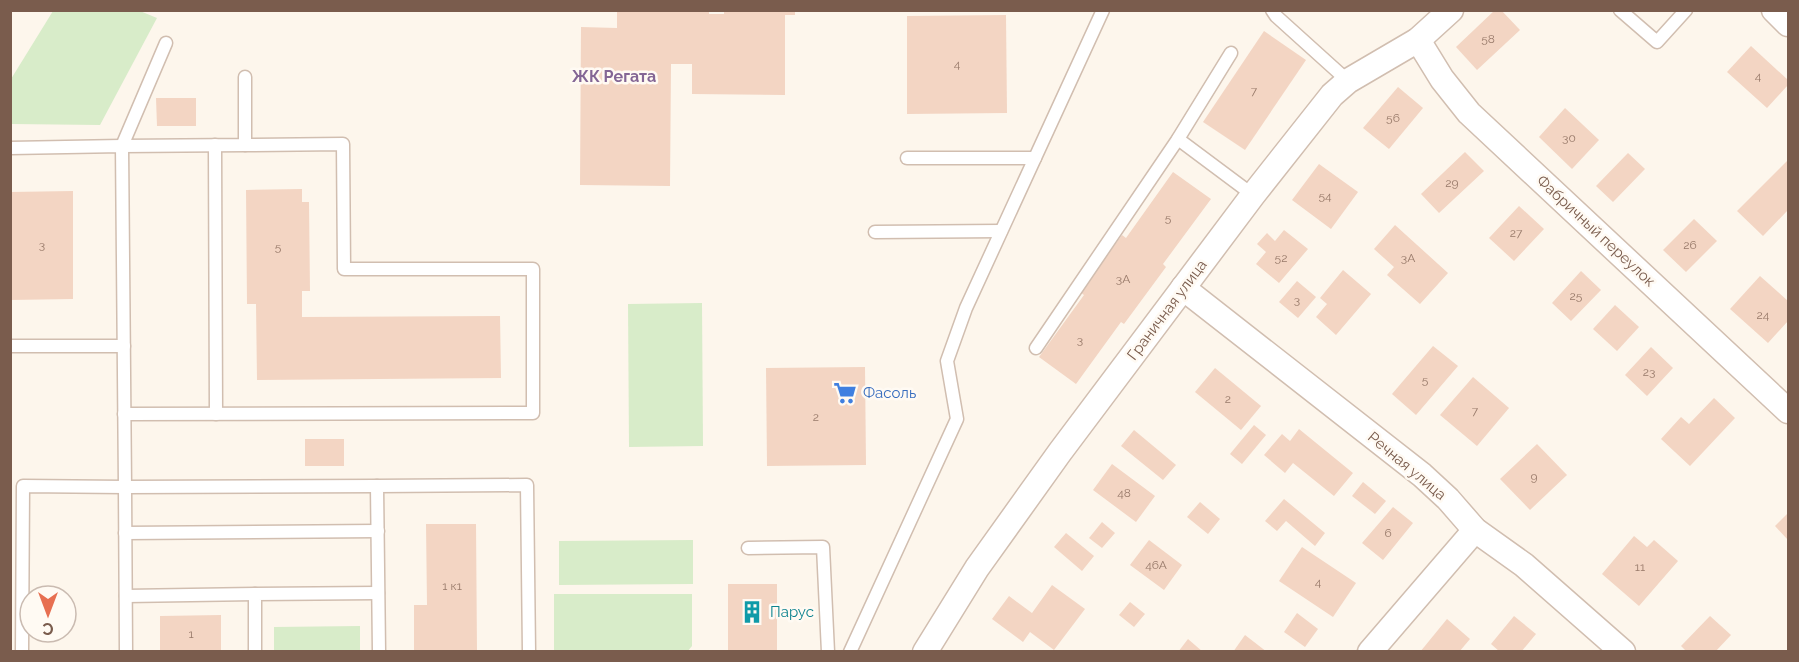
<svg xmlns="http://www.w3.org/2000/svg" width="1799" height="662" viewBox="0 0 1799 662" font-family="Raleway,sans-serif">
<rect width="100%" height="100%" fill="#fdf6ec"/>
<g fill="#d8ecc9">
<path d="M53 11H140L157 18 100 125 11 124V79Z"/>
<path d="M702 303 703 446 629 447 628 304Z"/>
<path d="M693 540V584L559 585V541Z"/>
<path d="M554 594H692V646L687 652 554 651Z"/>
<path d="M360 626V651H274V627Z"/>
</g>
<g fill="#f3d5c3">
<path d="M617 10H709V14H724V10H795V15H785V95L692 94V64H671L670 186 580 185 581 27 617 28Z"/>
<path d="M1495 10H1501L1520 30 1477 70 1456 47Z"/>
<path d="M1006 15 1007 113 907 114V16Z"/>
<path d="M1264 31 1306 60 1245 150 1203 122Z"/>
<path d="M1751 46 1788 80V85L1767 108 1727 72Z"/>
<path d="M1398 87 1423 108 1389 149 1363 128Z"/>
<path d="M156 98H196V126H157Z"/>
<path d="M1565 108 1599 140 1572 169 1539 137Z"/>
<path d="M1465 152 1484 171 1439 213 1421 194Z"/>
<path d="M1628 153 1645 169 1613 202 1596 186Z"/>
<path d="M1788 160V210L1763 236 1737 211Z"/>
<path d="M1319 164 1358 192 1331 229 1292 200Z"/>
<path d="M1173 172 1211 199 1163 264 1166 267 1124 324 1121 322 1076 384 1039 357 1084 295 1080 292 1122 235 1126 238Z"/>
<path d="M302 189V202H309L310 291H302V317L500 316 501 378 257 380 256 304H247L246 190Z"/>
<path d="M73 191V299L10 300V192Z"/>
<path d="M1519 206 1544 229 1514 261 1489 238Z"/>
<path d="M1694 219 1717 241 1686 272 1663 250Z"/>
<path d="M1395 225 1448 273 1420 304 1387 275 1394 267 1374 249Z"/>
<path d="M1284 230 1308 249 1279 283 1256 264 1266 252 1257 244 1267 233 1275 241Z"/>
<path d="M1343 270 1371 294 1336 335 1316 317 1327 304 1320 298Z"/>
<path d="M1581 271 1601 290 1571 321 1552 303Z"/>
<path d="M1760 276 1788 301V321L1768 343 1730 309Z"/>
<path d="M1297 281 1316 297 1298 318 1279 302Z"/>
<path d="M1615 305 1639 327 1617 351 1593 329Z"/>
<path d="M1433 346 1458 366 1416 415 1392 394Z"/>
<path d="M1651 347 1673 368 1647 396 1625 375Z"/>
<path d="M865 367 866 465 767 466 766 368Z"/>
<path d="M1215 368 1261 406 1241 430 1195 392Z"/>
<path d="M1473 377 1509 408 1477 446 1440 415Z"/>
<path d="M1714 398 1735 418 1690 466 1661 439 1681 417 1689 424Z"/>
<path d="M1254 425 1266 435 1242 464 1230 454Z"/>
<path d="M1299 429 1353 473 1334 496 1293 463 1285 473 1264 455 1282 434 1290 441Z"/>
<path d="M1134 430 1176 465 1163 480 1121 446Z"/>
<rect x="305" y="439" width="39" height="27"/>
<path d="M1537 444 1567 475 1530 510 1500 479Z"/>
<path d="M1112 464 1155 496 1136 522 1093 490Z"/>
<path d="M1363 482 1386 501 1375 514 1352 496Z"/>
<path d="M1284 499 1325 533 1315 546 1286 521 1277 531 1265 521Z"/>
<path d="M1200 502 1220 519 1208 534 1187 517Z"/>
<path d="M1393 507 1413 523 1383 560 1362 543Z"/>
<path d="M1788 513V540L1775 526Z"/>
<path d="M1102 522 1115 533 1102 548 1089 538Z"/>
<path d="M426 524H476L477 652H414V605H427Z"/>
<path d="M1066 533 1094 556 1082 571 1054 547Z"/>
<path d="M1634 536 1647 547 1654 540 1678 561 1639 606 1602 574Z"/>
<path d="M1149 540 1182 565 1164 590 1130 565Z"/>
<path d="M1302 547 1356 583 1333 617 1279 581Z"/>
<rect x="728" y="584" width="49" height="68"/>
<path d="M1052 585 1085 609 1054 650 1030 632 1023 642 992 619 1009 596 1032 613Z"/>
<path d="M1130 602 1145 614 1134 627 1119 615Z"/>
<path d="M1297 613 1318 629 1305 647 1284 632Z"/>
<path d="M221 615V652H160V616Z"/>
<path d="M1514 616 1536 634 1521 652H1500L1491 644Z"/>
<path d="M1710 616 1731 635 1715 652H1687L1681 646Z"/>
<path d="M1447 619 1470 639 1459 652H1420Z"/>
<path d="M1245 635 1267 652H1233Z"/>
<path d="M1188 639 1203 652H1178Z"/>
</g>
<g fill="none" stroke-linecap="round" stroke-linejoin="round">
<g stroke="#d1beb0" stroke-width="15">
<g id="lane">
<path d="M1272 10 1276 16 1348 81"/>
<path d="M1620 10 1657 42 1686 10"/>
<path d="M166 43 122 146 245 145V77"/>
<path d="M1178 139 1253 195"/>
<path d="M215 145 216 414"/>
<path d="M10 148 122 146 125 487 23 486 22 652"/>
<path d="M907 158H1035"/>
<path d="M875 232 1001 231"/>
<path d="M10 346H124"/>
<path d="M1036 348 1178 139 1231 53"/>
<path d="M124 414 533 413V269H344L343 144 245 145"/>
<path d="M125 533 378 531"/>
<path d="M748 548 823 547 828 652"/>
<path d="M126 596 255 594"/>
<path d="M126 652 125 487 377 486"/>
<path d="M255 652V594L378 593"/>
<path d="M379 652 377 486 527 485 529 652"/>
<path d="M850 652 957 419 947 361 966 308 1103 10"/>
</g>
</g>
<g stroke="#d1beb0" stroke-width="27">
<g id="street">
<path d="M1774 10 1788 24"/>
<path d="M1418 40 1442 79 1469 113 1788 411"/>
<path d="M1183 288 1422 475 1448 499 1475 530 1524 565 1623 652"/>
<path d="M925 652 977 568 1060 452 1253 195 1332 95 1348 81 1418 40 1451 10"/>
<path d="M1370 652 1475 530"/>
</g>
</g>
<use href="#lane" stroke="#fff" stroke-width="12"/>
<use href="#street" stroke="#fff" stroke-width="24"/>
</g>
<defs>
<g id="supermarket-bare" transform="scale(1.8)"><path d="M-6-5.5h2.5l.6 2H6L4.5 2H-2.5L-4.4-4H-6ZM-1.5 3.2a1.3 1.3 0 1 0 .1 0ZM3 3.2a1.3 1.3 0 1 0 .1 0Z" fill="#3f7fe0" stroke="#fffaf3" stroke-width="2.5" paint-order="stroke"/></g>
<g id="building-bare" transform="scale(1.8)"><path d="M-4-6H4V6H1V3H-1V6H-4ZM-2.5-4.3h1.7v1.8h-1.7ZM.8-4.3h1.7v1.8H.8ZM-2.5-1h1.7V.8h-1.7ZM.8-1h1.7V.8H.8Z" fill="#0f9aa8" stroke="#fffaf3" stroke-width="2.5" paint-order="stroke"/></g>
</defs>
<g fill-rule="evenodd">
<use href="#supermarket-bare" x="845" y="393"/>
<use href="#building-bare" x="752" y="612"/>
</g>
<g text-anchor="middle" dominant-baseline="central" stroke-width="5" stroke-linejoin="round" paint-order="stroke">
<g font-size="12" fill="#987a6a">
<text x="1488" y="39">58</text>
<text x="957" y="64">4</text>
<text x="1758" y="76">4</text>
<text x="1254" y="91">7</text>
<text x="1393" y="118">56</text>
<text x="1569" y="138">30</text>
<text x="1452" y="183">29</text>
<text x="1325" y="196">54</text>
<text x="1168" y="218">5</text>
<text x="1516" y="233">27</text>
<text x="42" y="245">3</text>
<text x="1690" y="245">26</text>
<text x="278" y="247">5</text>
<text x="1281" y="258">52</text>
<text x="1408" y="258">3А</text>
<text x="1123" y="279">3А</text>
<text x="1576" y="296">25</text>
<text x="1297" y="300">3</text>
<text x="1763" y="315">24</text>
<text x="1080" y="340">3</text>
<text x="1649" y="372">23</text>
<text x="1425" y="380">5</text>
<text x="1228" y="399">2</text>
<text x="1475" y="411">7</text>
<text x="816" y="417">2</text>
<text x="1534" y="477">9</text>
<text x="1124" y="493">48</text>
<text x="1388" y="533">6</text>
<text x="1156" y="565">46А</text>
<text x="1640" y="567">11</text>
<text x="1318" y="582">4</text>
<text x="452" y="586">1 к1</text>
<text x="191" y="634">1</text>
</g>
<g font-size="15" fill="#7a5c4d" stroke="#fffaf3">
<text transform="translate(1596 231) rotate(43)">Фабричный переулок</text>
<text transform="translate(1167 310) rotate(-53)">Граничная улица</text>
<text transform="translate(1407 466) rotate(40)">Речная улица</text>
</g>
<g font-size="15" fill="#366cbe" stroke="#fffaf3" text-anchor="start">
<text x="863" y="393">Фасоль</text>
</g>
<g font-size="15" fill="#0d838f" stroke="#fffaf3" text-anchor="start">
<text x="770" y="612">Парус</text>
</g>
<g font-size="16" font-weight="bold" fill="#846695" stroke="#fffaf3">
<text x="614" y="76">ЖК Регата</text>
</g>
</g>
<rect width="1799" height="662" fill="none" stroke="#7a5c4d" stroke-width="24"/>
<g transform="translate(48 614) rotate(180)"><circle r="28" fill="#fffaf3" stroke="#cabbb1" stroke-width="1.5"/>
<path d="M0-4.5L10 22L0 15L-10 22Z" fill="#e76f51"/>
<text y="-9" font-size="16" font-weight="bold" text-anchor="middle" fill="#7a5c4d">С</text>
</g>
</svg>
